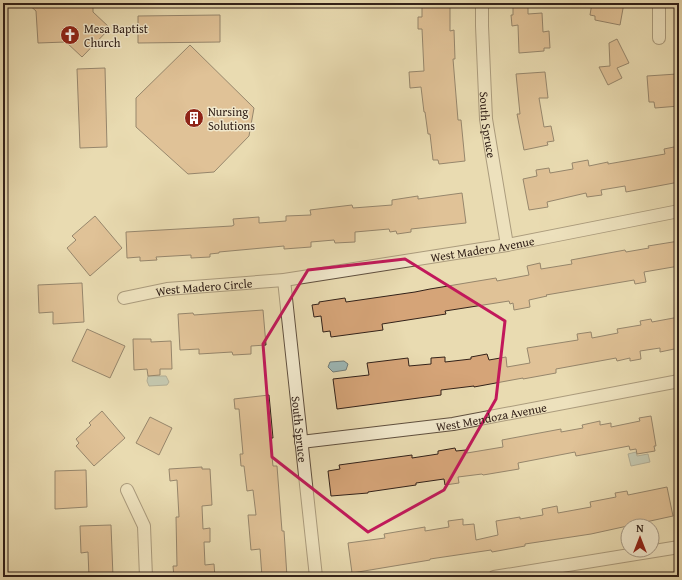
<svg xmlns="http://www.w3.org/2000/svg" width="682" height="580" viewBox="0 0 682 580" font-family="'Gentium Book Plus',serif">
<rect width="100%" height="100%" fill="#e9dbb1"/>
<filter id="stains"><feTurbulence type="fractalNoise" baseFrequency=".005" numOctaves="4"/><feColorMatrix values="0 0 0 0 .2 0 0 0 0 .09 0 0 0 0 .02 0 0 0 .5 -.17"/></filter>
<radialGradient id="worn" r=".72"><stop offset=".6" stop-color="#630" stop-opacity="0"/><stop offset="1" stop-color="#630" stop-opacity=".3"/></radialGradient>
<g fill="#9db8b7" stroke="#727c78">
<path d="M344 361 348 364 346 370 333 372 328 367 330 362Z"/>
<path d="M148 376H166L169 382 167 385 149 386 147 381Z"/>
<path d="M636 452 637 456 648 454 650 462 631 466 628 454Z"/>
</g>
<g fill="#d5a478" stroke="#322119">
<path d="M27 3H93V12L110 28 82 57 66 42 38 43 36 11Z"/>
<path d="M422 3H450V31L454 30 455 59H453L458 120H461L465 161 439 164 438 160H433L430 134H428L425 112H424L421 87 410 88 409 72 424 71 422 29H418V17H422Z"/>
<path d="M513 3H528V14L542 13 543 32 549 31 550 48H544V51L519 53 518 25 512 26 511 15H513Z"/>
<path d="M592 3H624L620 25 595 20V16L590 15Z"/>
<path d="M220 15V42L138 43V16Z"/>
<path d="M617 39 629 63 617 68 622 78 608 85 599 67 610 66 609 43Z"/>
<path d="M190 45 254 108 249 136 214 172 188 174 136 127V98Z"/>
<path d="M105 68 107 147 80 148 77 69Z"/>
<path d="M545 72 548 98H539L544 127 551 126 554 141 547 142 548 145 524 150 517 114H520L516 74Z"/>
<path d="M677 74V79L679 78V106L655 108 654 102H649L647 76Z"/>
<path d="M679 146V182L626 192 625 186 601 190 602 195 587 197 586 193 547 202 548 207 529 210 523 179 537 176 536 170 549 168 550 173 573 169 572 163 588 160 589 166 608 162V164L665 154 664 149Z"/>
<path d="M462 193 466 223 411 229V232L397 234 396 231 390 232 389 229 355 232V242L335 243 334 240 311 242V247L284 249V246L219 252V253L210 254V257L191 258V255L156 257 157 260 140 261V257L127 258 126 232 232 226 234 225 233 219 259 217V223L286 221V216L311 215 310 210 352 205 353 208 392 205V200L418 196V199Z"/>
<path d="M95 216 122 248 90 276 67 248 76 240 72 236Z"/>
<path d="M679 241V266L644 272 646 282 635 284 634 280 546 295 547 296 529 300 530 307 514 310 513 303 510 304 509 301 445 311 446 314 382 324 383 330 331 337 330 331 323 332 321 316 314 317 312 305 319 304V302L345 298 346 302 415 292 430 289 496 278 497 281 529 275 527 266 540 263 541 269 572 264 571 260 625 250 626 252 649 248 648 246Z"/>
<path d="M82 283 84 322 53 324V312L39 313 38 285Z"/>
<path d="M263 310 266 345 251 346V354L233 355 232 352 199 354V349L180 350 178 314 193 313 194 315Z"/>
<path d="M679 317V348L660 352V348L640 351 641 359 630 361V358L617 361 616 358 556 369V373L523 379V378L474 387V386L441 390V395L337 409 333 379 369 375 367 363 408 358 409 366 431 364V358L445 357V362L471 359V357L487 354 489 360 506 357 507 367 530 363 527 348 578 340 577 334 591 332 592 338 618 333 617 329 641 325 640 321 651 319 652 322Z"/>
<path d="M87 329 125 346 110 378 72 361Z"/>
<path d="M133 339H151V342L171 341 172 369H160V375L148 376 147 369 134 370Z"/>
<path d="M269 395 273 438H270L273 466H277L282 531H284L285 546 287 577H262L260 549 251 550 248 515H256L253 490 247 491 244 466H241L240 454H243L239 409H235L234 399Z"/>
<path d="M102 411 125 438 94 466 76 446 79 443 76 439 91 425 89 423Z"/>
<path d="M651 416 656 446H654L655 451 637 454 636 449 630 450 629 446 576 456 575 452 518 463 519 469 483 475 482 474 458 477 459 483 445 485 444 479 416 483V485L368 492V493L331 496 328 471 340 469 339 465 412 455V458L438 454V451L455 448 456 451 466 450 467 453 503 447 502 440 561 429V432L583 428 582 425 600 421V425L611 423V427L640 421 639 418Z"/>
<path d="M150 417 172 428 159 455 136 443Z"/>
<path d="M202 467V469H210L212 505 202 506 203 529 210 528V542H204L205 565 214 564 215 577H174L173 566H177L176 517H179L177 480 170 481 169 469Z"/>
<path d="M86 470 87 507 55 509V471Z"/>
<path d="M667 487 673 516 591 534 525 544V546L492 552 491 550 430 559V560L352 573 348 543 385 538 384 534 425 527V531L449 527 448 521 463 519V525L474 524 476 540 498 535 496 521 520 517V519L543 515 542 509 557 506 558 513 591 507 590 502 616 497 615 493 627 491 628 495Z"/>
<path d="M111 525 113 577H89L88 552 81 553 80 526Z"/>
</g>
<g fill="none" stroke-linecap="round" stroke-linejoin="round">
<g stroke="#60503f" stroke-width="14">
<g id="street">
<path id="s1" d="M482 3V26L486 119 507 245"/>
<path d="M659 38V3"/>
<path id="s2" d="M284 280 316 577"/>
<path id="s3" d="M124 298 167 289 284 280 507 245 679 211"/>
<path id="s4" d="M301 442 453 424 679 381"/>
<path d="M127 490 144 526 146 577"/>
<path d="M494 577 679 547"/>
</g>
</g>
<use href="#street" stroke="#f1e8cc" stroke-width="12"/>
</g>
<path d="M0 0H682V580H0ZM405 259 505 321 496 399 444 490 368 532 272 457 263 344 308 270Z" fill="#e9dbb1" fill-opacity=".55" fill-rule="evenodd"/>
<path fill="none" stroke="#c2185b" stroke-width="3" stroke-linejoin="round" d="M405 259 505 321 496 399 444 490 368 532 272 457 263 344 308 270Z"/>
<defs>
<g id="church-disc" transform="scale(1)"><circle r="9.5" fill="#8f2418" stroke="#f1e8cc"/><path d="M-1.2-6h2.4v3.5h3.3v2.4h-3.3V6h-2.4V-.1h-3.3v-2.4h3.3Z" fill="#fff"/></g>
<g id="building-disc" transform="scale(1)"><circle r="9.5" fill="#8f2418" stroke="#f1e8cc"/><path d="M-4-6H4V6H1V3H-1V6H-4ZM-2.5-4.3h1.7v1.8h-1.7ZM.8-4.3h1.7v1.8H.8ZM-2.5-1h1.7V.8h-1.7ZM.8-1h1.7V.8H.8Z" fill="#fff"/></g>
</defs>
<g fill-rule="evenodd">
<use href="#church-disc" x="70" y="35"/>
<use href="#building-disc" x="194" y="118"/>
</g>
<g text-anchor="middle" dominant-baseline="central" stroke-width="3" stroke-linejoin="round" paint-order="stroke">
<g font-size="12" fill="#322119" stroke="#f1e8cc" text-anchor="start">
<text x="84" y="28">Mesa Baptist<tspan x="84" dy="14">Church</tspan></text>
<text x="208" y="111">Nursing<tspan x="208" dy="14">Solutions</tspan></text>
</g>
<g font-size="12" fill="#322119" stroke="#f1e8cc">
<text stroke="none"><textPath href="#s1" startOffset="122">South Spruce</textPath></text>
<text stroke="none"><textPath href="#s3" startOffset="362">West Madero Avenue</textPath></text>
<text stroke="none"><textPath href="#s3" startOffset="81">West Madero Circle</textPath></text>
<text stroke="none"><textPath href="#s4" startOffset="192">West Mendoza Avenue</textPath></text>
<text stroke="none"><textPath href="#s2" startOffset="150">South Spruce</textPath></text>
</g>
</g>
<rect width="682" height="580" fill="none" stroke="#e9dbb1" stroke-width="16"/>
<rect x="4" y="4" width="674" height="572" fill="none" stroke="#322119" stroke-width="2"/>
<rect x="8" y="8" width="666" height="564" fill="none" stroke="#322119"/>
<g transform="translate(640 538)"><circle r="19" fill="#f1e8cc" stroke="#a59884"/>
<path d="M0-3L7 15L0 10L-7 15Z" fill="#8f2418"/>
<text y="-6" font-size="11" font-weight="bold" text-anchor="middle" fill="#322119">N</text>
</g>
<rect width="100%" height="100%" filter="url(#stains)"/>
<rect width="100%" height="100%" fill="url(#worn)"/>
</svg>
